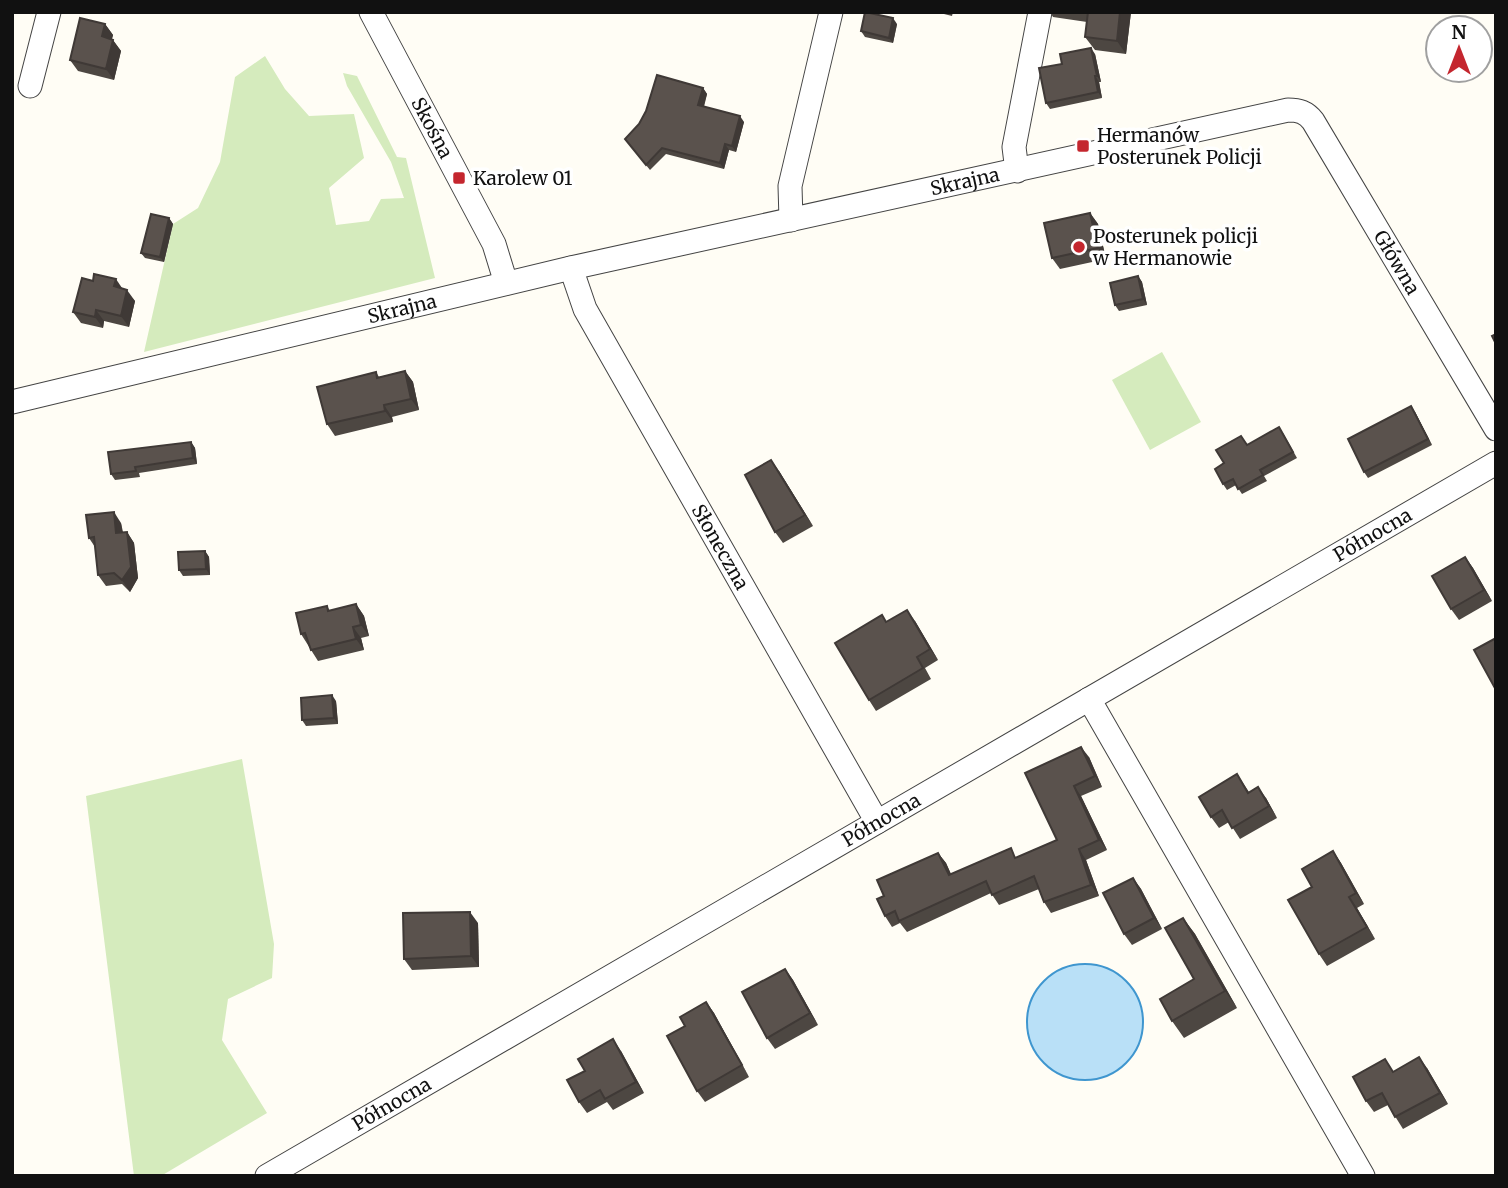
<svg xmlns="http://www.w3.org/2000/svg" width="1508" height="1188" viewBox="0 0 1508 1188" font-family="Merriweather,serif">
<rect width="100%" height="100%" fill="#fffdf5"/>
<g fill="#d5ebbd">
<path d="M265 56 285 89 309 116 354 114 364 158 329 188 336 225 369 221 381 199 404 198 391 162 347 86 343 73 357 76 397 157 406 158 435 278 144 352 173 224 198 208 220 162 235 77Z"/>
<path d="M1162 352 1201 422 1150 450 1112 380Z"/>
<path d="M242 759 274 944 272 978 228 999 222 1040 267 1113 161 1176H134L86 796Z"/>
</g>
<circle fill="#b9e0f7" stroke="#3f96cf" stroke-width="2" cx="1085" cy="1022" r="58"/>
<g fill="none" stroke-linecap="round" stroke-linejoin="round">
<g stroke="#444" stroke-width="25">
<g id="minor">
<path id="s1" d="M371 12 494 244 506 283"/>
<path d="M30 86 49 12"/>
<path d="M1017 171 1014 147 1040 12"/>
<path d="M791 220 790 186 831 12"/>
<path id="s2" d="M571 268 585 309 877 822"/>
<path id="s3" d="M12 402 571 268 1288 110C1299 110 1306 112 1313 121L1496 429"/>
<path d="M1089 699 1363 1176"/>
<path id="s4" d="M267 1176 1496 463"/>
</g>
</g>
<use href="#minor" stroke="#fff" stroke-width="23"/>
</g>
<g fill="#4d4742">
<path d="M936 12H953L952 16Z"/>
<path d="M1050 12H1131L1126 54 1095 50 1085 37 1087 22 1053 17Z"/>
<path d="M105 24 113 35 112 39 121 51 114 80 78 71 70 60Z"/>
<path d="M897 24 893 43 865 37 861 31Z"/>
<path d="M1095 54 1101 82H1099L1102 98 1050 109 1046 103 1062 64Z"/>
<path d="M703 88 707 94 704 107 744 122 736 152 729 150 724 169 666 154 650 170 625 139Z"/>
<path d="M1090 213 1098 224 1106 259 1060 269 1052 258Z"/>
<path d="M169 218 173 224 164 262 145 258 141 253Z"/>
<path d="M1138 276 1142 282 1147 305 1119 311 1115 305Z"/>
<path d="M122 288 135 301 129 327 104 321 103 328 81 323 73 312Z"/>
<path d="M405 371 413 382 419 410 392 417 393 422 335 436 327 424 376 372 379 377Z"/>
<path d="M1415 412 1432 445 1368 478 1364 472Z"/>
<path d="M1283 433 1297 458 1264 476 1267 481 1242 494 1236 485 1227 490 1223 484 1224 463 1247 445Z"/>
<path d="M191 442 195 448 197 464 139 473 140 477 115 480 111 474Z"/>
<path d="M779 471 813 526 783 543 775 532Z"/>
<path d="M121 523 123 532H127L134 543 138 578 130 592 122 584 106 586 98 575 95 547 89 538Z"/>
<path d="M205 551 209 557 210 575 183 576 179 570Z"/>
<path d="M1465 557 1473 568 1492 601 1459 620 1451 609Z"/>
<path d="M356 604 364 616 369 636 361 638 364 650 318 661 301 634 327 606 330 611Z"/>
<path d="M915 621 938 660 925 668 931 679 876 711 869 700 887 622Z"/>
<path d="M336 701 338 724 306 726 302 720Z"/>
<path d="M1089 757 1102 787 1081 796 1107 850 1086 860 1099 896 1051 913 1044 902 1039 889 999 905 991 893 907 932 900 923 892 927 885 916 884 896 938 853 946 863 951 874 1017 857 1057 840 1025 773Z"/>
<path d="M1237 774 1249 792 1266 798 1277 818 1240 839 1229 822 1219 828 1211 817Z"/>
<path d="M1333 851 1341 863 1364 904 1357 908 1375 939 1327 966 1319 954 1312 887Z"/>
<path d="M1133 878 1141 889 1162 929 1132 945 1124 934Z"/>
<path d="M1183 918 1195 934 1237 1008 1184 1038 1172 1021 1194 979Z"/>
<path d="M478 923 479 967 412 970 404 959Z"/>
<path d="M785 969 793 980 818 1025 775 1049 767 1038Z"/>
<path d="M706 1002 714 1013 749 1077 705 1102 697 1091 685 1026Z"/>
<path d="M621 1051 644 1093 613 1110 607 1102 587 1113 579 1102Z"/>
<path d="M1427 1068 1448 1104 1403 1129 1388 1105 1374 1112 1366 1101 1394 1071Z"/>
</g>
<g fill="#3f3936">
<path d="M1120 12H1131L1126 54 1117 41Z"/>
<path d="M893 18 897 24 893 43 889 38Z"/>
<path d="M105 24 113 35 109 48 102 36Z"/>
<path d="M113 40 121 51 114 80 106 69Z"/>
<path d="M1091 48 1095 54 1101 82 1097 76Z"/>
<path d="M1095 76 1099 82 1102 98 1098 92Z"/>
<path d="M703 88 707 94 702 111 698 105Z"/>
<path d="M740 116 744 122 736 152 732 146Z"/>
<path d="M725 144 729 150 724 169 720 163Z"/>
<path d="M1090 213 1098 224 1106 259 1098 248Z"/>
<path d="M169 218 173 224 164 262 160 257Z"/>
<path d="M1138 276 1142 282 1147 305 1143 299Z"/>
<path d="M116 279 124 291 114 286Z"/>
<path d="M127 290 135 301 129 327 121 316Z"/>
<path d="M96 310 104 321 103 328 95 317Z"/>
<path d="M405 371 413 382 419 410 411 399Z"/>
<path d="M384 405 392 417 393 422 385 411Z"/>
<path d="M1411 406 1415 412 1432 445 1428 439Z"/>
<path d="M191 442 195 448 197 464 193 458Z"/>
<path d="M771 460 779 471 813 526 805 515Z"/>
<path d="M114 512 121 523 124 544 116 533Z"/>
<path d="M127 532 134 543 138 578 130 592 122 580Z"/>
<path d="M205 551 209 557 210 575 206 569Z"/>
<path d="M1465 557 1473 568 1492 601 1484 590Z"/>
<path d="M356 604 364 616 369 636 361 625Z"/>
<path d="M907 610 915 621 938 660 930 649Z"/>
<path d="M353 627 361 638 364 650 356 639Z"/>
<path d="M332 695 336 701 338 724 334 718Z"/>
<path d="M1081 747 1089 757 1102 787 1095 776Z"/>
<path d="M1074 786 1081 796 1107 850 1099 840Z"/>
<path d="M1258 787 1266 798 1277 818 1269 806Z"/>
<path d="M1079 849 1086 860 1099 896 1091 885Z"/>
<path d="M1333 851 1341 863 1364 904 1356 893Z"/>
<path d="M938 853 946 863 956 886 949 875Z"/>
<path d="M1133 878 1141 889 1162 929 1154 918Z"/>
<path d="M1349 897 1357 908 1375 939 1367 927Z"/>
<path d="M470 912 478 923 479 967 471 956Z"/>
<path d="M1183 918 1195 934 1237 1008 1225 991Z"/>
<path d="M785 969 793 980 818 1025 810 1013Z"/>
<path d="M706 1002 714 1013 749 1077 742 1065Z"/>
<path d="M613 1039 621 1051 644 1093 636 1082Z"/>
<path d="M1419 1057 1427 1068 1448 1104 1440 1093Z"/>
</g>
<g fill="#5a524d" stroke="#3f3936" stroke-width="2">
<path d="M865 12 893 18 889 38 861 31Z"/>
<path d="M1088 12H1120L1117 41 1085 37Z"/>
<path d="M80 18 105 24 102 36 113 40 106 69 70 60Z"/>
<path d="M1091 48 1097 76H1095L1098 92 1046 103 1039 68 1062 64 1060 54Z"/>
<path d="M657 75 703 88 698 105 740 116 732 146 725 144 720 163 662 148 646 165 625 139 639 124 646 111Z"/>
<path d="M1090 213 1098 248 1052 258 1044 223Z"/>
<path d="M151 214 169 218 160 257 141 253Z"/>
<path d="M94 274 116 279 114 286 127 290 121 316 96 310 95 317 73 312 82 278 93 281Z"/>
<path d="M1138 276 1143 299 1115 305 1110 283Z"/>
<path d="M1496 334V344L1492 336Z"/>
<path d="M405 371 411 399 384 405 385 411 327 424 317 387 376 372 377 378Z"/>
<path d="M1411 406 1428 439 1364 472 1348 439Z"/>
<path d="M1279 427 1293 452 1260 470 1263 475 1238 489 1233 479 1223 484 1215 469 1224 463 1216 450 1241 436 1247 445Z"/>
<path d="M191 442 193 458 135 467 136 471 111 474 108 452Z"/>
<path d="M771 460 805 515 775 532 745 475Z"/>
<path d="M114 512 116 533 127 532 131 567 122 580 114 573 98 575 94 537 89 538 86 515Z"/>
<path d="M205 551 206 569 179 570 178 552Z"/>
<path d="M1465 557 1484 590 1451 609 1432 576Z"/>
<path d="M356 604 361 625 353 627 356 639 311 650 305 633 301 634 296 613 327 606 328 611Z"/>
<path d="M907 610 930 649 917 657 923 668 869 700 835 643 882 615 886 622Z"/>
<path d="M1496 638V690L1474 650Z"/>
<path d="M332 695 334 718 302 720 301 698Z"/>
<path d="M1081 747 1095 776 1074 786 1099 840 1079 849 1091 885 1044 902 1034 876 992 895 986 881 899 921 895 911 885 916 877 899 884 896 877 880 938 853 949 875 1011 848 1015 858 1057 840 1025 773Z"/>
<path d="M1237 774 1248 793 1258 787 1269 806 1232 828 1222 810 1211 817 1199 797Z"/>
<path d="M1333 851 1356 893 1349 897 1367 927 1319 954 1288 900 1312 887 1302 869Z"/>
<path d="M1133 878 1154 918 1124 934 1103 893Z"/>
<path d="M470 912 471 956 404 959 403 913Z"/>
<path d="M1183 918 1225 991 1172 1021 1160 999 1194 979 1165 928Z"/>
<path d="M785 969 810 1013 767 1038 742 992Z"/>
<path d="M706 1002 742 1065 697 1091 667 1036 685 1026 680 1017Z"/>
<path d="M613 1039 636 1082 605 1099 600 1090 579 1102 567 1080 585 1071 578 1059Z"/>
<path d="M1419 1057 1440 1093 1395 1117 1382 1093 1366 1101 1353 1077 1385 1059 1393 1072Z"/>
</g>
<g fill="#c4262e" stroke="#fff" stroke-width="2.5">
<rect x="1076" y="139" width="14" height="14" rx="3.5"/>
<rect x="452" y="171" width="14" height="14" rx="3.5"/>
<circle cx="1079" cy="247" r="7"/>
</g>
<g text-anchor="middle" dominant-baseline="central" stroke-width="7" stroke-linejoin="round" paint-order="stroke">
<g font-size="19" fill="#111" stroke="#fff">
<text stroke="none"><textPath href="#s1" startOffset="131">Skośna</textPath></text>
<text stroke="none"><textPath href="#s3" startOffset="978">Skrajna</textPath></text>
<text stroke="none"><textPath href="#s3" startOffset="1502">Główna</textPath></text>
<text stroke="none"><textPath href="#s3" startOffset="401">Skrajna</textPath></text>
<text stroke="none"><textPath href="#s4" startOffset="1278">Północna</textPath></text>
<text stroke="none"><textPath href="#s2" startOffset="317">Słoneczna</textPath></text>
<text stroke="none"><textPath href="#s4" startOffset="710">Północna</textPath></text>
<text stroke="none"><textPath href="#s4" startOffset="144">Północna</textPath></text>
</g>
<g font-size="19" fill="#111" stroke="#fff" text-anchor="start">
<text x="1097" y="135">Hermanów<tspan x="1097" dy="22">Posterunek Policji</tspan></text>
<text x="473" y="178">Karolew 01</text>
<text x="1093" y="236">Posterunek policji<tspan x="1093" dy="22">w Hermanowie</tspan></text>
</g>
</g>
<rect width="1508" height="1188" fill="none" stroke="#111111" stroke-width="28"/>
<g transform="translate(1459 49)"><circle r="33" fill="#ffffff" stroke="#a0a0a0" stroke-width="2"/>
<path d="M0-5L12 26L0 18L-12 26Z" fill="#c4262e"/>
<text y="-10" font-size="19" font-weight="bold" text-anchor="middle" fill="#111111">N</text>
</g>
</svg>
